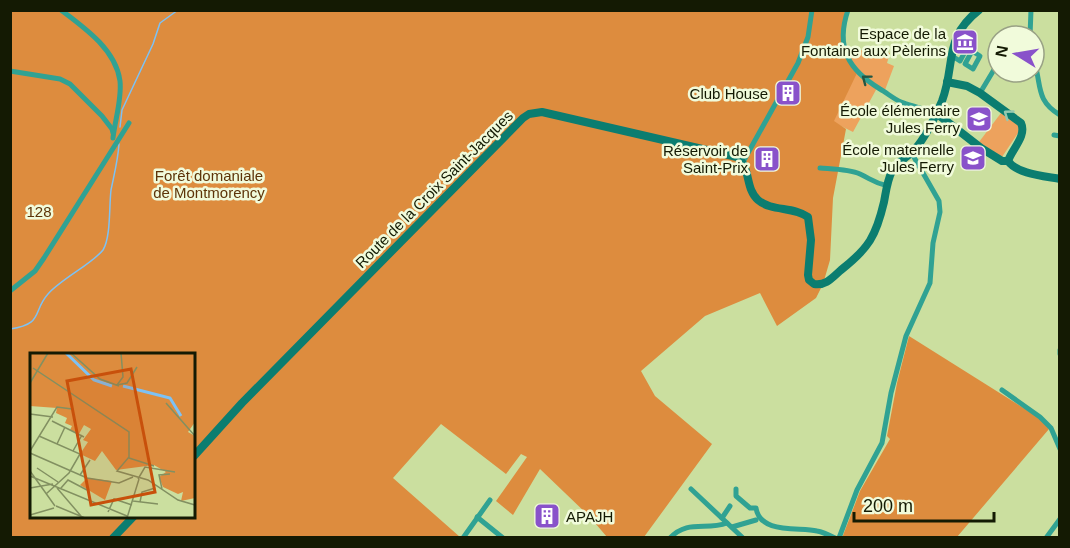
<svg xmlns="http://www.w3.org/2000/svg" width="1070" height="548" viewBox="0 0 1070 548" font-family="Arial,sans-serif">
<rect width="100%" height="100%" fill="#cbdf9f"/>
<g fill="#eda25d">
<path d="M844 23 846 56 877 88 853 132 833 122Z"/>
<path d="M847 49 890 53 887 63 894 66 885 90 855 69Z"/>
<path d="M1001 113 1019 126 1020 130 1002 157 979 142Z"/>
</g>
<g fill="#dd8c3e" fill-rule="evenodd">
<path d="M10 11H848L843 42 857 73 834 121 846 129 833 198 830 260 823 284 816 298 777 326 760 293 705 316 641 371 655 396 712 444 644 537H607L589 516 540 469 513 515 496 501 527 457 521 454 506 474 441 424 393 478 460 537H11ZM32 354H194V516H32Z"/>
<path d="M909 336 1041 419 1049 429 957 537 842 538 860 491 890 439 887 436 897 383Z"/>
</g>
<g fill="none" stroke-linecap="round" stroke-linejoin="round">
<g stroke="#7dc2f5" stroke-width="1.5">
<path d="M120 127 122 110 153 44 160 23 178 10"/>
<path d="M10 329C44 324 32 312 48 294 61 279 92 264 103 250 111 237 109 206 111 190 114 175 118 160 119 144"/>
</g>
<g stroke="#30a293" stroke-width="5">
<path d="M61 10C85 28 116 50 120 81 122 99 115 120 113 138"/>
<path d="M848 10C835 48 849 70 880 89 887 93 894 99 901 102 913 107 924 107 935 116"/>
<path d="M1030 36 1031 10"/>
<path d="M956 42 967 48 960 61 952 56Z"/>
<path d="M972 51 980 56 973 69 965 64Z"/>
<path d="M1034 61C1042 85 1035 100 1060 115"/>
<path d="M10 71 60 79 70 84 102 116 112 129 113 133"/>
<path d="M980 93 998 63"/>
<path d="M1054 135 1060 136"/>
<path d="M743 162 798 63 808 37 812 10"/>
<path d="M820 168C832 169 849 169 860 174 871 179 874 183 888 186"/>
<path d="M10 291 35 271 44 258 129 123"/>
<path d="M1060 350V354"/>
<path d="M1002 390 1040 417 1051 428 1060 449"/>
<path d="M691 489 743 538"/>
<path d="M736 489V496L750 508H756C760 534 798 527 817 531 823 532 829 535 835 538"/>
<path d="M477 517 503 538"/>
<path d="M722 518 730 506"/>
<path d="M732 527 756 520"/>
<path d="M463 538 490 500"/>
<path d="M670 538C688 519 706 531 727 523"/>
<path d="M839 538 857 490 882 443 891 393 906 336 930 283 933 243 940 212 939 201 911 152"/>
<path d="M1046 538 1060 519"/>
</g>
<g stroke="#0b7d70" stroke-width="8">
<path d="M947 82 967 86 980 93 1021 123C1027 136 1012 149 1008 161"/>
<path d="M936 113 981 148 1002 161H1008C1017 174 1044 176 1060 179"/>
<path d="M194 456 242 403 523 118 529 114 542 112 737 157C751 167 745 189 758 200 772 212 793 206 808 217L811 240 808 275 809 280 814 284C826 286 833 277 841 270 869 248 876 236 884 202 886 192 887 181 892 171 898 161 908 157 915 149 925 138 936 115 942 101 956 64 943 38 979 10"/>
<path d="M113 538 134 516"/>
</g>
</g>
<defs><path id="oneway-chevron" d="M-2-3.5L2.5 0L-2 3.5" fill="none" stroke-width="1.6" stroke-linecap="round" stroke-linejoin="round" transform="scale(1.5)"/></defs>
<use stroke="#215744" href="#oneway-chevron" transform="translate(866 79) rotate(-143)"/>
<use stroke="#95c9b0" href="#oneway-chevron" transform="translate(1008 114) rotate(-144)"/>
<defs>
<g id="museum-square" transform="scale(1.35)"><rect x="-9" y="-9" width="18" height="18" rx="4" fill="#8952ca" stroke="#f1fbdb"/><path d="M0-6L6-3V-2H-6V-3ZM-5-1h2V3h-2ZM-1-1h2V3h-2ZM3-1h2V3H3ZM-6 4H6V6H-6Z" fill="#fff"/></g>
<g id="building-square" transform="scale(1.35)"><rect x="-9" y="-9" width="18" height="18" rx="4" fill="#8952ca" stroke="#f1fbdb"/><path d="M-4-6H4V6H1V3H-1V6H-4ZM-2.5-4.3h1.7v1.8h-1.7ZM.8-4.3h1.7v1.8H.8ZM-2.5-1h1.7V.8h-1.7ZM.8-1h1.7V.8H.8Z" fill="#fff"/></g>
<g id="school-square" transform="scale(1.35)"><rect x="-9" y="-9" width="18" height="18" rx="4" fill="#8952ca" stroke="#f1fbdb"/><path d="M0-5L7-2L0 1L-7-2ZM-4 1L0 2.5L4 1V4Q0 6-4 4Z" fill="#fff"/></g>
</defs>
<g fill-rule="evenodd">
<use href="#museum-square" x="965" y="42"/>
<use href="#building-square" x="788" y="93"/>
<use href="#school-square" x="979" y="119"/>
<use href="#school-square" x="973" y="158"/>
<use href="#building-square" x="767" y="159"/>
<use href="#building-square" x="547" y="516"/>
</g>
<g text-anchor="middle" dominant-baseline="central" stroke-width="5" stroke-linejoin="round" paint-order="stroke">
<g font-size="15" fill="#141a03" stroke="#f1fbdb" text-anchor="end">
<text x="946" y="33">Espace de la<tspan x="946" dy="17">Fontaine aux Pèlerins</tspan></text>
<text x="768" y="93">Club House</text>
<text x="960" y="110">École élémentaire<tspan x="960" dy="17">Jules Ferry</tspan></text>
<text x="954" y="149">École maternelle<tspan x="954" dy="17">Jules Ferry</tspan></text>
<text x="748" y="150">Réservoir de<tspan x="748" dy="17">Saint-Prix</tspan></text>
<text x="566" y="516" text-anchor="start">APAJH</text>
</g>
<g font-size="15" fill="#5d3408" stroke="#f1fbdb">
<text x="209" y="175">Forêt domaniale<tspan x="209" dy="17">de Montmorency</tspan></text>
<text x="39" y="211">128</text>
</g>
<g font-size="15" fill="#141a03" stroke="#f1fbdb">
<text transform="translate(434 189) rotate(-45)">Route de la Croix Saint-Jacques</text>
</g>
</g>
<g transform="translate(30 353)">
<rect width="165" height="165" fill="#cbdf9f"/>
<path d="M0 0H165V69L158 79 165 83V145L151 148 153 139 148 141 133 134 129 124 136 119 124 112 86 117 72 98 65 108 50 101 58 89 53 87 61 76 54 72 49 81 40 77 42 73 35 70 37 65 26 60 27 55 0 53ZM57 125 82 128 75 147 50 132Z" fill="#dd8c3e"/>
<path fill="none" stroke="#7dc2f5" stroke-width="3" d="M36 0 64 27 82 33M93 33 140 45 151 63"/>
<path fill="none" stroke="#829061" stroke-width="1.5" d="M41 0 70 26 89 33M3 15 99 79V104L87 118 118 127 148 147 165 152M0 30 18 0M87 32 93 24 91 0M87 32 97 30 107 14M136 50 165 83M0 61 23 64M22 68 54 84M9 83 50 101 39 120 16 141M27 91 35 74M0 98 27 54 42 56M43 98 52 82M0 100 57 125 89 130 103 124M99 105 124 113M7 115 28 129M0 118 25 153M50 122 60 107M0 123 97 163M108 126 115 114 145 119M0 135 23 131M27 135 51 163M31 135 38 127 57 137M132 136 129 122 140 121M103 148 128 151M110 149 112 139 125 135M26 153 55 165M78 159 84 146 102 152M0 162 24 155M97 165 109 126"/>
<path fill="#c8500b" fill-opacity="0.15" stroke="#c8500b" stroke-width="3" d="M101 16 125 139 61 152 37 28Z"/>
<rect width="165" height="165" fill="none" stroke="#141a03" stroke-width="3"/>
</g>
<rect width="1070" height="548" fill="none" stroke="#141a03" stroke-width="24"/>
<g transform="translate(1016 54) rotate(281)"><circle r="28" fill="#f1fbdb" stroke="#99a185" stroke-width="1.5"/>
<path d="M0-4.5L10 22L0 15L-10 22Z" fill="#8952ca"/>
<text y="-9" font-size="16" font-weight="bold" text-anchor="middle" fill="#141a03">N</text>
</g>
<path d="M854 512v9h140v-9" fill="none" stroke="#141a03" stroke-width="3"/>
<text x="863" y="512" font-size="18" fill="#141a03" stroke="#f1fbdb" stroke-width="4.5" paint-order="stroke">200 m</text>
</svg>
